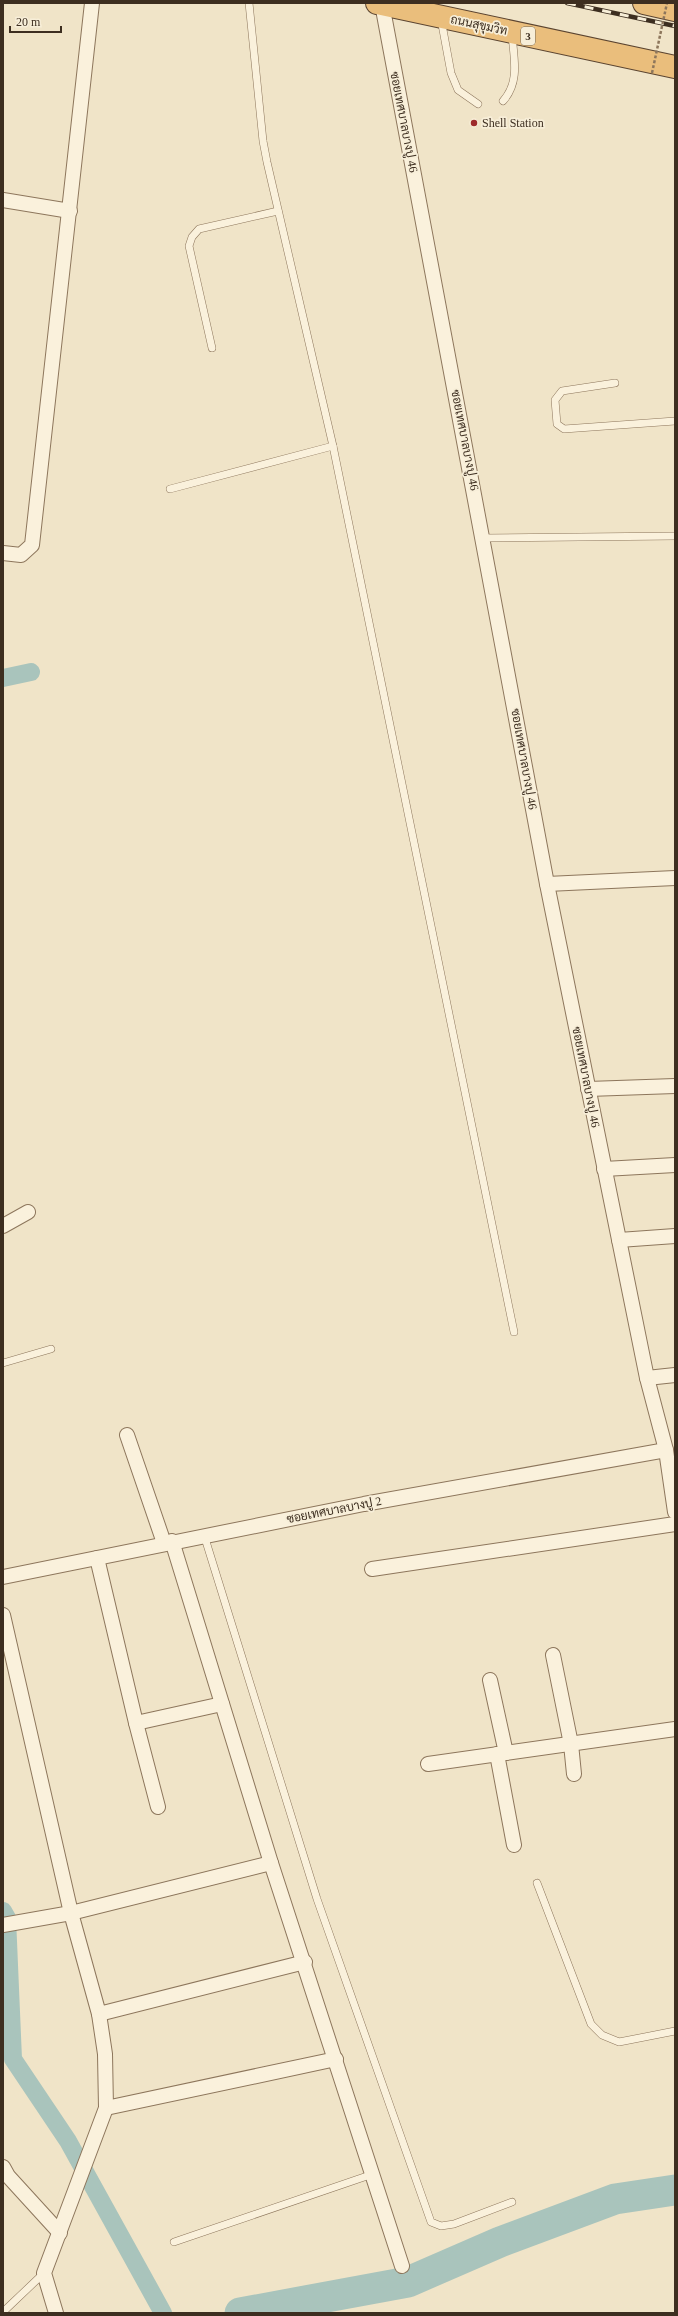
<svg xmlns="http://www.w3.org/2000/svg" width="678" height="2316" viewBox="0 0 678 2316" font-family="'Times New Roman',Sarabun,serif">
<rect width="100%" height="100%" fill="#f0e4c8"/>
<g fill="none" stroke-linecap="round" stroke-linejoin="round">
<g stroke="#a9c4bc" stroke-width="18">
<path d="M3 678 31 672"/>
<path d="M3 1911 7 1918 13 2059 68 2141 163 2313"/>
</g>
<path stroke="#a9c4bc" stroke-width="31" d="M240 2313 408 2282 500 2242 615 2199 675 2190"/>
<g stroke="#8d765c" stroke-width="8">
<g id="service">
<path d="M249 3 263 141 267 162 333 446 514 1332"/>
<path d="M441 19 451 73 458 90 478 104"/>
<path d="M503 101C520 82 514 59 512 35"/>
<path d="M212 348 189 246 192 237 199 229 278 211"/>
<path d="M615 383 562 391 555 400 557 424 564 429 675 421"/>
<path d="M170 489 333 446"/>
<path d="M483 538 675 536"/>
<path d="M3 1363 51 1349"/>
<path d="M204 1535 317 1899 431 2222 441 2226 454 2224 512 2202"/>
<path d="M537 1883 591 2024 602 2035 619 2042 675 2031"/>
<path d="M174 2242 373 2174"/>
<path d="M3 2312 44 2273"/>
</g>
</g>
<g stroke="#8d765c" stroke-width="16">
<g id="minor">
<path d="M382 4 547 884 647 1378 666 1450 675 1512"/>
<path d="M3 200 70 211"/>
<path d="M3 553 21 555 32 545 92 3"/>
<path d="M547 884 675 878"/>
<path d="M588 1089 675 1086"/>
<path d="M604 1169 675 1165"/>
<path d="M3 1226 28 1212"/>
<path d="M619 1240 675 1236"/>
<path d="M647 1378 675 1375"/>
<path d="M127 1435 164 1543"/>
<path d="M172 1541 271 1863 402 2266"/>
<path d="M97 1558 136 1723 158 1807"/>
<path d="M372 1569 675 1524"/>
<path d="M3 1577 364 1504 666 1450"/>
<path d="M3 1615 71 1913 99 2014 105 2054 106 2108 44 2273 56 2313"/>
<path d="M553 1655 571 1744 574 1774"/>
<path d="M490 1680 506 1753"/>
<path d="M136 1723 222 1704"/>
<path d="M497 1754 514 1845"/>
<path d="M428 1764 675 1729"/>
<path d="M3 1925 71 1913 271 1863"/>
<path d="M99 2014 305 1962"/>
<path d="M106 2108 336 2059"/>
<path d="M3 2167 8 2176 60 2233"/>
</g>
</g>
<g stroke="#5b4430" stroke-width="24">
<g id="trunk">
<path d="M377 3 675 67"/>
<path d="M644 3 675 10"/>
</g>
</g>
<use href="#service" stroke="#faf1dc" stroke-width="7"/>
<use href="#minor" stroke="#faf1dc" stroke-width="14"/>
<use href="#trunk" stroke="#eabe7c" stroke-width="22"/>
<g stroke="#3d2e20" stroke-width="4.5">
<path id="rail" d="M567 3 675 26"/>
</g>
<use href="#rail" stroke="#f7eed8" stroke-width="3" stroke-dasharray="9" stroke-linecap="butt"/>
<path stroke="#8d765c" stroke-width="2.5" stroke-dasharray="3 2" stroke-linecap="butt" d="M652 73 667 3"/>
</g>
<circle fill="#9e2a2b" stroke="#f7eed8" stroke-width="1.5" cx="474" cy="123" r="4"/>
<g text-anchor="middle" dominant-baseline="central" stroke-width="3.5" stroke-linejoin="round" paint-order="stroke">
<rect fill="#f7eed8" stroke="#756857" stroke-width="1" x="521" y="27" width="14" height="18" rx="3"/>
<g font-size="11" font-weight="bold" fill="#3d2e20">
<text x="528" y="36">3</text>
</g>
<g font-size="12" fill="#3d2e20" stroke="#f7eed8">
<text transform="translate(479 25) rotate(12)">ถนนสุขุมวิท</text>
<text transform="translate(404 122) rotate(79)">ซอยเทศบาลบางปู 46</text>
<text transform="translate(465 440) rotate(79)">ซอยเทศบาลบางปู 46</text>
<text transform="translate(524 759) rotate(80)">ซอยเทศบาลบางปู 46</text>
<text transform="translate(586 1077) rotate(79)">ซอยเทศบาลบางปู 46</text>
<text transform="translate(334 1510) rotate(-11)">ซอยเทศบาลบางปู 2</text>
</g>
<g font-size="12" fill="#3d2e20" stroke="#f7eed8" text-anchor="start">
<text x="482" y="123">Shell Station</text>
</g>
</g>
<rect width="678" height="2316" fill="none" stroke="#3d2e20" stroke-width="8"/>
<path d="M10 26v6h51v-6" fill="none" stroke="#3d2e20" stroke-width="2"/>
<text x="16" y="26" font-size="12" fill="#3d2e20" stroke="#f7eed8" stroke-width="3" paint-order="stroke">20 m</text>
</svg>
